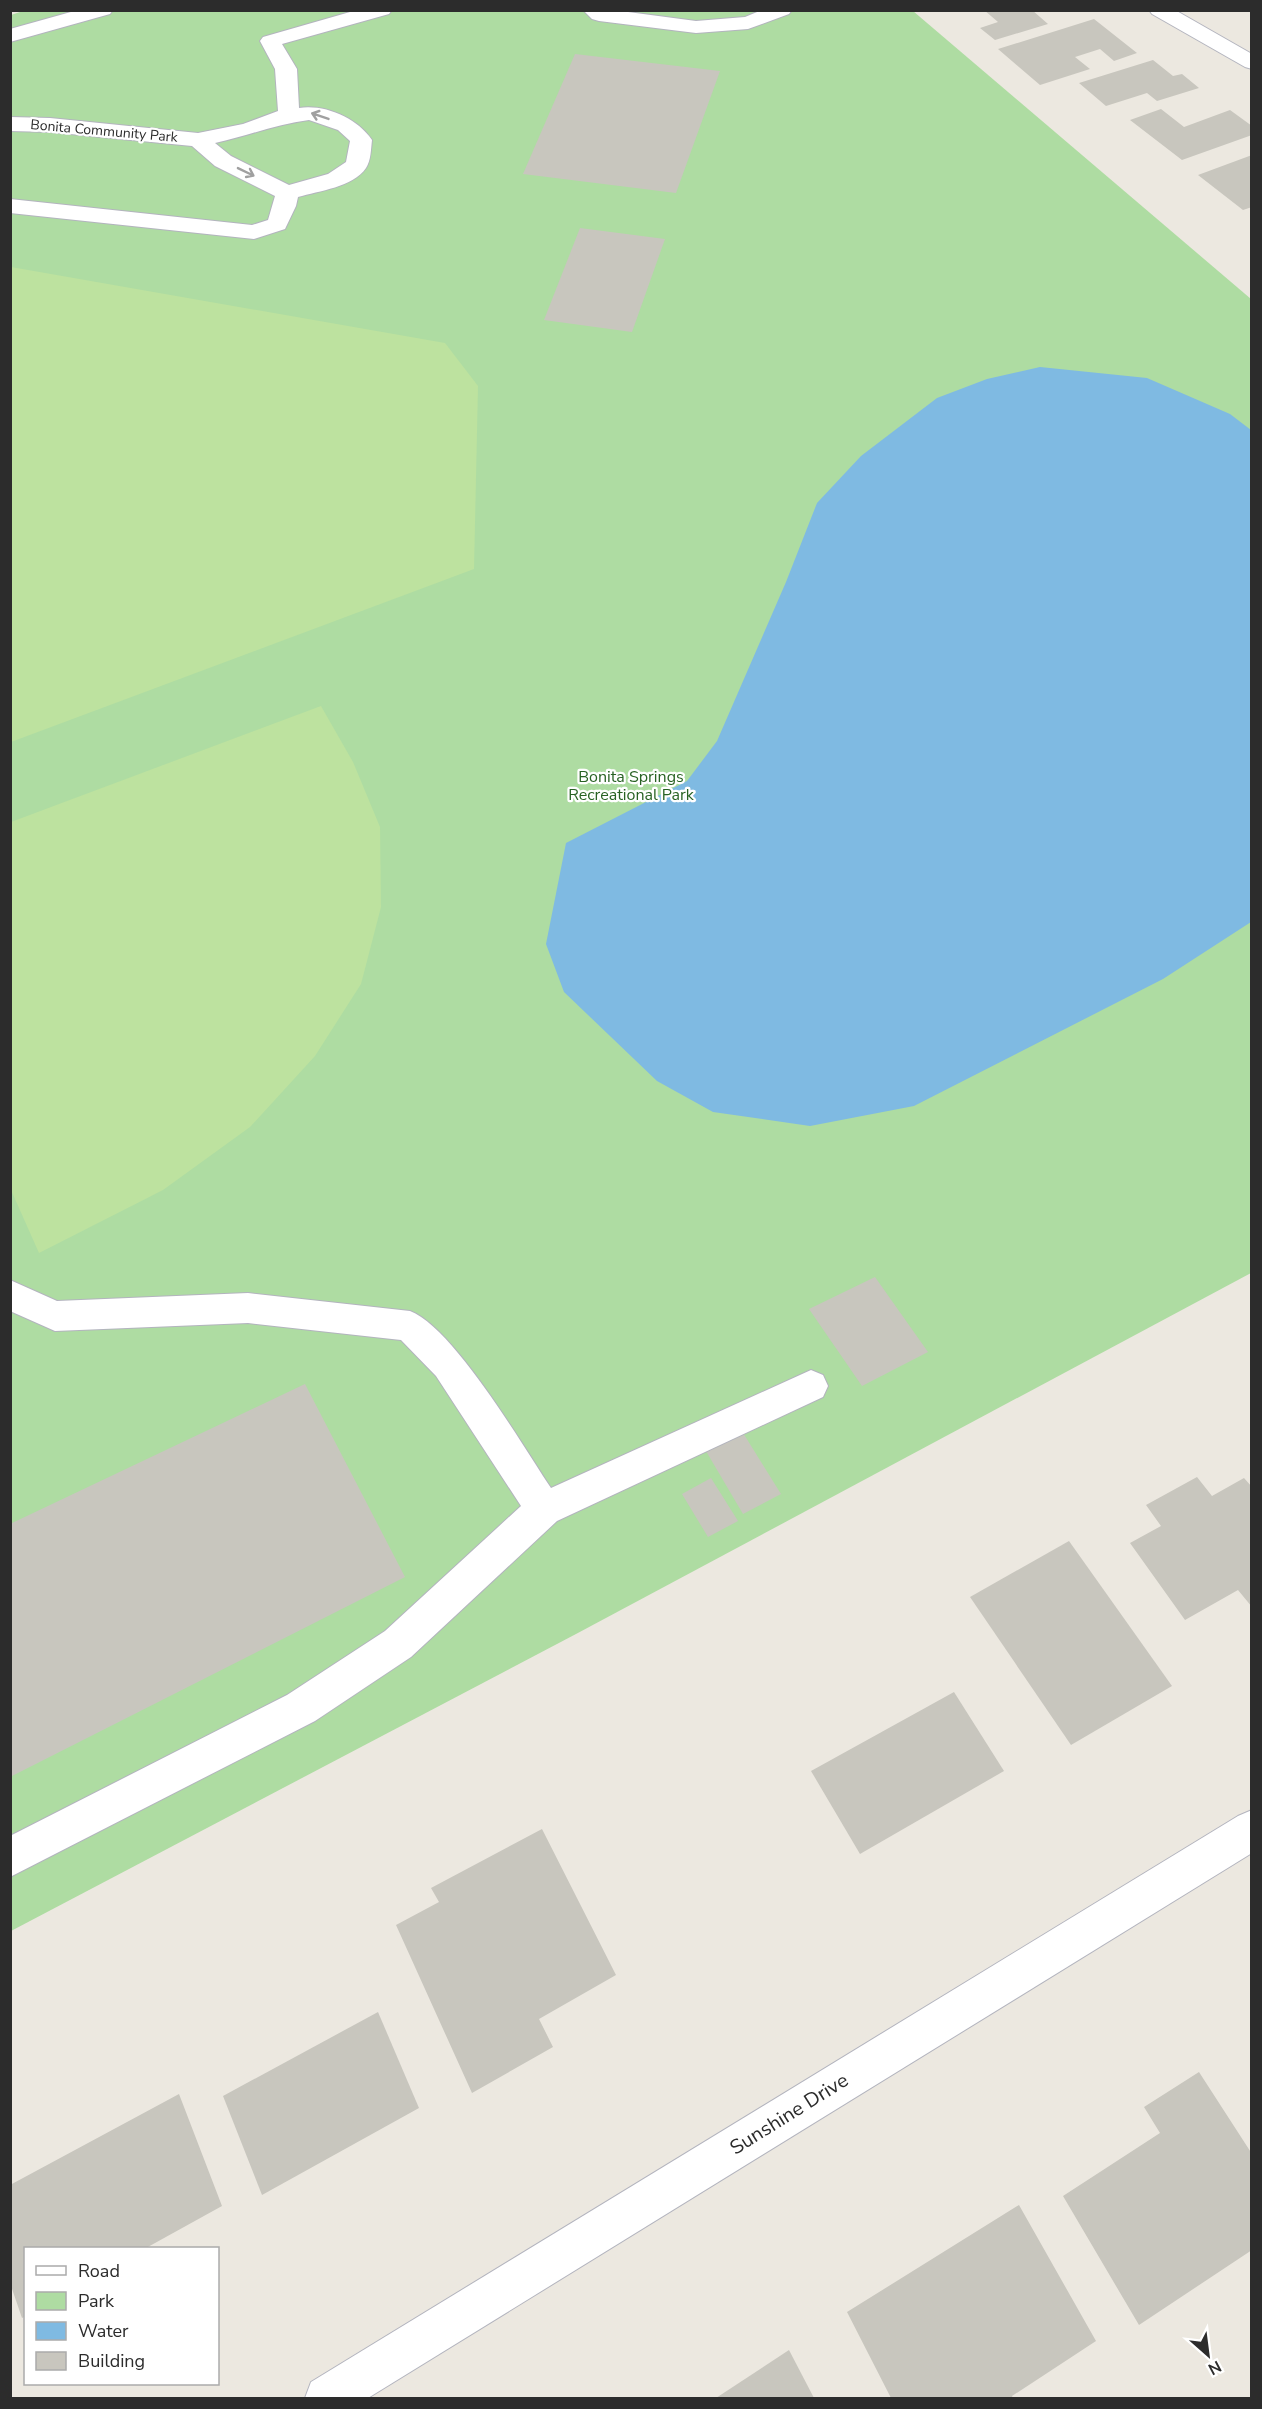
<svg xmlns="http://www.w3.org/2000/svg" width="1262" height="2409" viewBox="0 0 1262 2409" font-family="'Nunito Sans',sans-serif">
<rect width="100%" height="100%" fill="#ece8e0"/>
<path fill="#aedca2" d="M26 10 913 11 1251 299V1273L576 1634 11 1931V15Z"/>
<g fill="#bde29f">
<path d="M11 267 445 343 478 386 474 569 11 742Z"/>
<path d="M321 706 353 762 380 827 381 907 361 984 315 1056 250 1127 163 1190 39 1253 11 1190V822Z"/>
</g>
<path fill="#7fbae2" d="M1040 367 1147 378 1230 414 1251 430V922L1163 979 914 1106 810 1126 713 1112 657 1081 564 992 546 944 566 843 687 781 717 741 786 582 817 503 861 456 937 398 987 379Z"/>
<g fill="#c8c6be">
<path d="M984 10H1032L1048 24 995 40 980 28 998 22Z"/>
<path d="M1094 19 1137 53 1114 61 1100 49 1075 57 1090 69 1040 85 998 49Z"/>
<path d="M575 54 720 71 676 193 523 174Z"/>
<path d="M1153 60 1173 76 1182 74 1199 88 1157 101 1147 93 1106 106 1079 83Z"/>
<path d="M1161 109 1184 127 1230 110 1252 126V135L1182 160 1130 120Z"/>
<path d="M1252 155V207L1243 210 1198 175Z"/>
<path d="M580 228 665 239 632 332 544 320Z"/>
<path d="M875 1277 928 1352 862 1386 809 1309Z"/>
<path d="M305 1384 405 1577 10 1777V1524Z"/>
<path d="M740 1428 781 1494 743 1514 703 1446Z"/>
<path d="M1197 1477 1212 1496 1244 1478 1252 1487V1607L1238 1590 1185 1620 1130 1543 1161 1526 1146 1505Z"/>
<path d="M711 1478 738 1521 708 1537 682 1494Z"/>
<path d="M1069 1541 1172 1686 1071 1745 970 1597Z"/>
<path d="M954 1692 1004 1771 860 1854 811 1771Z"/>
<path d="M542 1829 616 1975 539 2019 553 2047 472 2093 396 1925 439 1902 431 1888Z"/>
<path d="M378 2012 419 2108 262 2195 223 2096Z"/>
<path d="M1199 2072 1252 2154V2250L1139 2325 1063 2196 1160 2133 1144 2107Z"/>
<path d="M179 2094 222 2206 146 2248H26V2316L22 2318 10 2283V2185Z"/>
<path d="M1019 2205 1096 2341 1012 2396 1013 2398H891L847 2312Z"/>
<path d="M789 2350 814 2398H716Z"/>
</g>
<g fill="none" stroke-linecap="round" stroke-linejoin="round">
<g stroke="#b3b4be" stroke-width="2">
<g id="minor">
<path d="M78 10H113L110 14 10 42V29Z"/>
<path d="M357 10H392L389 14 282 44 297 69 299 108C325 104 357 118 372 140 371 148 371 161 366 168 353 187 319 191 298 197L296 206 285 229 254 239 10 213V199L252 225 268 220 275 196 215 166 192 146 50 132 10 131V117L50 118 198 133 243 124 278 111 275 69 260 41 263 37ZM309 120 338 130 350 141 346 162 328 174 289 185 231 156 215 143C247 136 277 124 309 120Z"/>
<path d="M583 10H613L696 21 745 17 762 10H792L789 14 748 29 696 33 599 21 592 19Z"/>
<path d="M1149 10H1175L1252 54V69L1245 67 1152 14Z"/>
<path d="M10 1280 57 1301 248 1293 410 1311C453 1327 523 1446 551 1488L811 1370 823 1375 828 1386 823 1397 557 1521 411 1657 315 1721 10 1877V1836L287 1695 385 1631 521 1506 436 1376 401 1340 248 1323 55 1331 10 1311Z"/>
<path d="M1252 1810V1853L368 2398H305L311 2382 1238 1816Z"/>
</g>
</g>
<use href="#minor" fill="#fff" fill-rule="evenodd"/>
</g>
<defs><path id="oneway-shaft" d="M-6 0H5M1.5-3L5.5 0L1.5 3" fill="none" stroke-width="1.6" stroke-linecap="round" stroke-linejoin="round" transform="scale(1.5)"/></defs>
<g stroke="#a0a0a0">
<use href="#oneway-shaft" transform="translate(320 116) rotate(-161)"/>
<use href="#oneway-shaft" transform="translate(246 172) rotate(26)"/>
</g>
<g text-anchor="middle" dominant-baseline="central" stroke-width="4.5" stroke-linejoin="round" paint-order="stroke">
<g font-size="14" fill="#2c2c2c" stroke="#fff">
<text transform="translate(104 131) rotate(5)">Bonita Community Park</text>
</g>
<g font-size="16" fill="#286223" stroke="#fff">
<text x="631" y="777">Bonita Springs<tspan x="631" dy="18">Recreational Park</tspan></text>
</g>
<g font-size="20" fill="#2c2c2c" stroke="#fff">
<text transform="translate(789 2114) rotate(-32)">Sunshine Drive</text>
</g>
</g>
<rect width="1262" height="2409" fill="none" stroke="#2c2c2c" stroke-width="24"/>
<rect x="24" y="2247" width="195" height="138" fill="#ffffff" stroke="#ababab" stroke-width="1.5"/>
<rect x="36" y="2266" width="30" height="9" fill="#ffffff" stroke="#ababab" stroke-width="1.5"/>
<text x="78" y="2277" font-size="18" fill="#2c2c2c">Road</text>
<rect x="36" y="2292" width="30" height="18" fill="#aedca2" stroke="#ababab" stroke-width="1.5"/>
<text x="78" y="2307" font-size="18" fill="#2c2c2c">Park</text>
<rect x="36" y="2322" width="30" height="18" fill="#7fbae2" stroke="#ababab" stroke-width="1.5"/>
<text x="78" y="2337" font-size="18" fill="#2c2c2c">Water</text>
<rect x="36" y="2352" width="30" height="18" fill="#c8c6be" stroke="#ababab" stroke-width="1.5"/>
<text x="78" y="2367" font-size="18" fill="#2c2c2c">Building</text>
<g transform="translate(1208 2355) rotate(152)" stroke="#ffffff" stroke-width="4.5" paint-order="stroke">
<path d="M0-4.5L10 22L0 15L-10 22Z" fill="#2c2c2c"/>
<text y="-9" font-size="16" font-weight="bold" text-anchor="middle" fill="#2c2c2c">N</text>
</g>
</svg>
